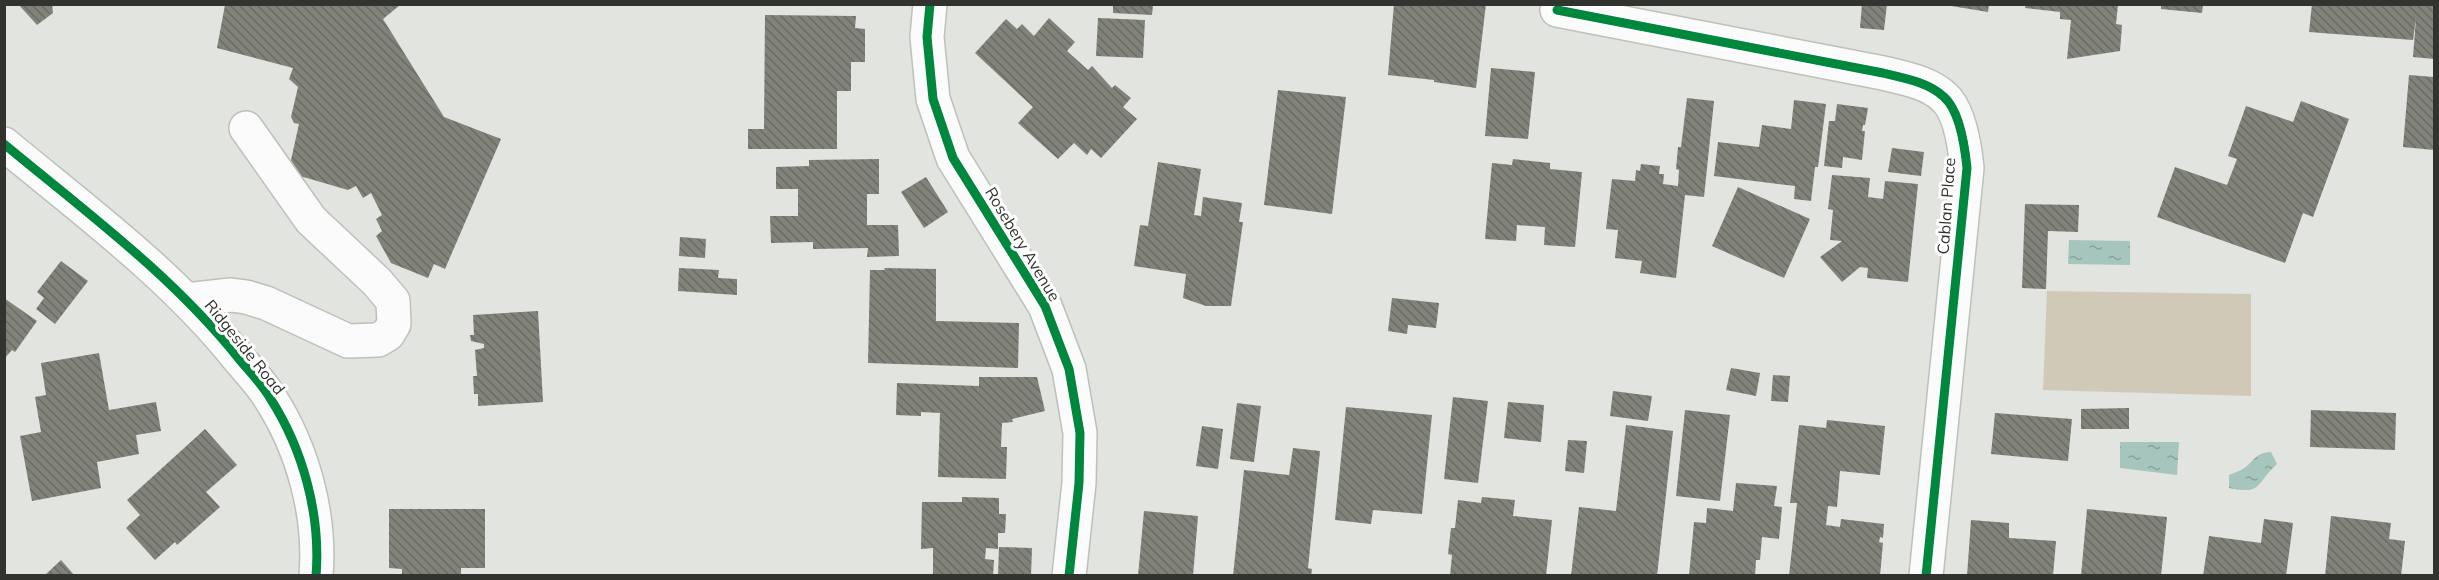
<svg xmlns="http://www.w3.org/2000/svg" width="2439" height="580" viewBox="0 0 2439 580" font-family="Mulish,sans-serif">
<defs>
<pattern id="water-ripples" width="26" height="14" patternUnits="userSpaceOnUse" patternTransform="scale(1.5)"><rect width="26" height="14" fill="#a6c6bd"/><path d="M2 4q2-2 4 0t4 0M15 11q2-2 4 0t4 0" fill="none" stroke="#88a19a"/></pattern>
<pattern id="building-back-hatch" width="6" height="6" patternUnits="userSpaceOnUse" patternTransform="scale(1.5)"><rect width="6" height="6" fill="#818279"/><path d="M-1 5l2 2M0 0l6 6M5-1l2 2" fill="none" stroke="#6a6b64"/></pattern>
</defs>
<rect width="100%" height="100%" fill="#e1e4df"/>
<path fill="#d1c9b7" d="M2047 291 2251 294V396L2043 390Z"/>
<g fill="url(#water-ripples)">
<path d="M2069 240 2130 241V265L2068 264Z"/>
<path d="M2120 442H2179L2177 475 2120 468Z"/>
<path d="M2271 452 2277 464C2255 484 2263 495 2229 488V475C2234 473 2239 471 2243 469 2255 461 2254 453 2271 452Z"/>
</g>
<g fill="url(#building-back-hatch)">
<path d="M18 4H52L53 13 37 25Z"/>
<path d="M1394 4H1486L1476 88 1434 82V80L1388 75Z"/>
<path d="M1862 4H1887L1884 30 1860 28Z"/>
<path d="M1939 4H1989L1988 12Z"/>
<path d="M2026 4H2118L2116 24 2122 25 2120 51 2067 59 2071 20 2060 19V12L2025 8Z"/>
<path d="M2161 4H2203L2202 13 2161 9Z"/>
<path d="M2312 4H2434V59L2413 57 2416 18 2413 40 2309 32Z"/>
<path d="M225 5H400L383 19 444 117 501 139 445 269 434 264 428 278 391 263 376 236 382 231 376 219 382 215 371 193 363 198 356 186 348 190 300 176 291 160 299 124 294 123 291 117 298 87 289 79 293 68 217 48Z"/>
<path d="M1113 5H1153L1152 15 1113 13Z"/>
<path d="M765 15 856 16 855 28 865 29V62H851V91H837V149H748V129H764Z"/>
<path d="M1049 18 1075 42 1067 51 1088 70 1092 66 1112 88 1115 85 1131 98 1123 107 1137 119 1101 158 1091 149 1087 155 1074 143 1058 159 1018 123 1033 107 975 53 1006 19 1017 29 1022 24 1034 36Z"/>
<path d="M1098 18 1145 20 1143 58 1096 56Z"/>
<path d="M1491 68 1535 72 1528 139 1485 136Z"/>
<path d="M2409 75 2434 77V150L2403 147Z"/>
<path d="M1278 90 1346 97 1332 214 1264 205Z"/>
<path d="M1687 98 1714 101 1704 197 1685 195 1676 278 1640 273 1642 261 1615 258 1618 230 1606 229 1612 179 1635 181 1636 170 1640 171 1641 164 1660 166 1659 174H1664L1663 184 1678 186 1679 170 1676 169 1678 147H1681Z"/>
<path d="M1794 100 1826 104 1818 167H1815L1811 201 1794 199 1795 186 1714 176 1718 142 1759 147 1762 125 1791 129Z"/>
<path d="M2301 101 2349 119 2313 217 2303 213 2285 263 2157 217 2175 167 2227 185 2237 159 2228 156 2246 106 2293 122Z"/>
<path d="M1837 104 1868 108 1865 125H1863L1862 131H1865L1862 160 1843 157 1842 168 1824 166 1829 121H1835Z"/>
<path d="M1892 148 1924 152 1921 176 1888 172Z"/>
<path d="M879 159V194H867V225H898L899 256 867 257 868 248 813 249V242L771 243 770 216H798V189H776V167L809 166V160Z"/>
<path d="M1513 159 1550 163V169L1582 172 1575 247 1544 245 1545 227 1517 225 1516 241 1485 239 1492 163 1512 165Z"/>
<path d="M1158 162 1201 169 1194 215 1201 216 1203 197 1242 203 1239 222H1243L1231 306H1206L1183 298 1186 274 1134 266 1140 225 1148 226Z"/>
<path d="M1832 175 1870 178 1868 197 1883 199 1885 181 1918 184 1908 282 1867 278 1868 268 1860 267 1842 282 1820 257 1842 241 1830 240 1833 210 1828 209Z"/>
<path d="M926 177 948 212 924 228 901 192Z"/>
<path d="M1738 187 1810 219 1784 278 1712 246Z"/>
<path d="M2025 204 2079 205 2078 232 2048 231 2046 289 2022 288Z"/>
<path d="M680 237 706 239 705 258 679 256Z"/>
<path d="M61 261 88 281 55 324 36 309 44 298 37 292Z"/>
<path d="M679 268 719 270 718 278 737 279V295L678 291Z"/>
<path d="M884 268 936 269V321L1019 323 1018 368 868 363 870 270H885Z"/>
<path d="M4 298 37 321 15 352 12 350 4 359Z"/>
<path d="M1392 298 1439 303 1436 328 1408 325 1407 334 1388 331Z"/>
<path d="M538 311 543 402 478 406V394H474L473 376H477L475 350 484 348V344L471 341 470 335H474L473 315Z"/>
<path d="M99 353 109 410 156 402 161 431 136 435 139 454 97 462 101 488 32 501 20 436 41 432 35 397 46 395 41 363Z"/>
<path d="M1731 368 1760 373 1756 396 1726 390Z"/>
<path d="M1773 375 1790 376 1788 402 1771 401Z"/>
<path d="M979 377H1037L1045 411 1012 419 1013 422 1002 423 1001 447H1007L1006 479 938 477 940 413 921 412V416L896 415 897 383 979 386Z"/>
<path d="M1613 391 1652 396 1648 421 1610 416Z"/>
<path d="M1453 397 1488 401 1478 483 1444 479Z"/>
<path d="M1508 402 1544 405 1541 442 1504 438Z"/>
<path d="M1237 403 1261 406 1254 462 1230 459Z"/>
<path d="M1346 407 1432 415 1422 514 1373 510 1371 524 1335 520Z"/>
<path d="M2129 408V429H2081V409Z"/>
<path d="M1685 410 1730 415 1720 501 1676 496Z"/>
<path d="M2311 410 2396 413 2395 450 2310 447Z"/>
<path d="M1995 413 2072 419 2068 461 1991 454Z"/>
<path d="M1827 420 1885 426 1880 475 1840 471 1837 507 1828 506 1826 525 1840 527 1841 519 1884 524 1883 538 1880 537 1879 542 1883 543 1880 576H1789L1797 503H1790L1799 425 1826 428Z"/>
<path d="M1626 425 1673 431 1657 576H1571L1579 507 1616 511Z"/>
<path d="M1202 426 1223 429 1218 469 1196 466Z"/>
<path d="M205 429 237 465 206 492 220 507 177 545 175 542 155 560 126 528 140 515 127 500Z"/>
<path d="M1568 440 1587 441 1584 473 1565 471Z"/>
<path d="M1293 448 1320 451 1308 568 1312 569 1311 576H1233L1244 470 1289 475Z"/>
<path d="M1736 483 1777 486 1774 506 1782 507 1779 539 1762 537 1760 560H1756L1755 576H1689L1694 522 1706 523 1707 508 1733 511Z"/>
<path d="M962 497 999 498V514H1006L1005 533H998V549L986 548 985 559 994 560 993 576H933V548L921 549 922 502H962Z"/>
<path d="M1482 497 1515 500 1513 516 1552 520 1546 576H1450L1452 555 1448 554 1451 528H1455L1458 500 1481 503Z"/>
<path d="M389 509H485V568H461V576H402V569L389 568Z"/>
<path d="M2087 509 2167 517 2161 576H2081Z"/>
<path d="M1144 511 1198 516 1193 576H1138Z"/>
<path d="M2331 516 2391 523 2389 539 2405 541 2401 576H2325Z"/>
<path d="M2264 519 2293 523 2286 576H2203L2209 536 2261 543Z"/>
<path d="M1971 520 2009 523V538L2056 541 2053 576H1967Z"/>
<path d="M999 547 1032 548 1031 576H998Z"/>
<path d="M61 560 75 576H44Z"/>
</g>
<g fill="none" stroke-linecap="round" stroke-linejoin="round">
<g stroke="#bdc0bb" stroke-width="36">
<g id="minor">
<path d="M930 4 927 37 933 99 953 158 1045 306 1069 369 1080 433 1079 483 1069 576"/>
<path d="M1557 10 1883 73C1903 78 1928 82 1944 97 1960 111 1965 148 1967 168L1926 576"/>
<path d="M4 144C86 212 173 276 239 359 249 371 262 384 270 398 303 449 321 515 316 576"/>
<path d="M186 300 231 295 246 297 266 303 348 341 378 340 388 334 394 324 393 301 377 282 311 220 246 128"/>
</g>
</g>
<use href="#minor" stroke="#fafbfa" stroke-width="33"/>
<g stroke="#fff" stroke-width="13">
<g id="cycleway">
<path d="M930 4 927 37 933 99 953 158 1045 306 1069 369 1080 433 1079 483 1069 576"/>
<path d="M1557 10 1883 73C1903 78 1928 82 1944 97 1960 111 1965 148 1967 168L1926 576"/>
<path d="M4 144C86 212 173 276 239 359 249 371 262 384 270 398 303 449 321 515 316 576"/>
</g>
</g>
<use href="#cycleway" stroke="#00873e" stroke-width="9"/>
</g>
<g text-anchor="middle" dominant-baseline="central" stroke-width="6" stroke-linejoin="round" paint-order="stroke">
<g font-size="16" fill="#31332f" stroke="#fff">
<text transform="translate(1946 206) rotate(-86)">Cablan Place</text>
<text transform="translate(1023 244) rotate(59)">Rosebery Avenue</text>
<text transform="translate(245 347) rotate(51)">Ridgeside Road</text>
</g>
</g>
<rect width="2439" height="580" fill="none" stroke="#31332f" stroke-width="12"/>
</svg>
